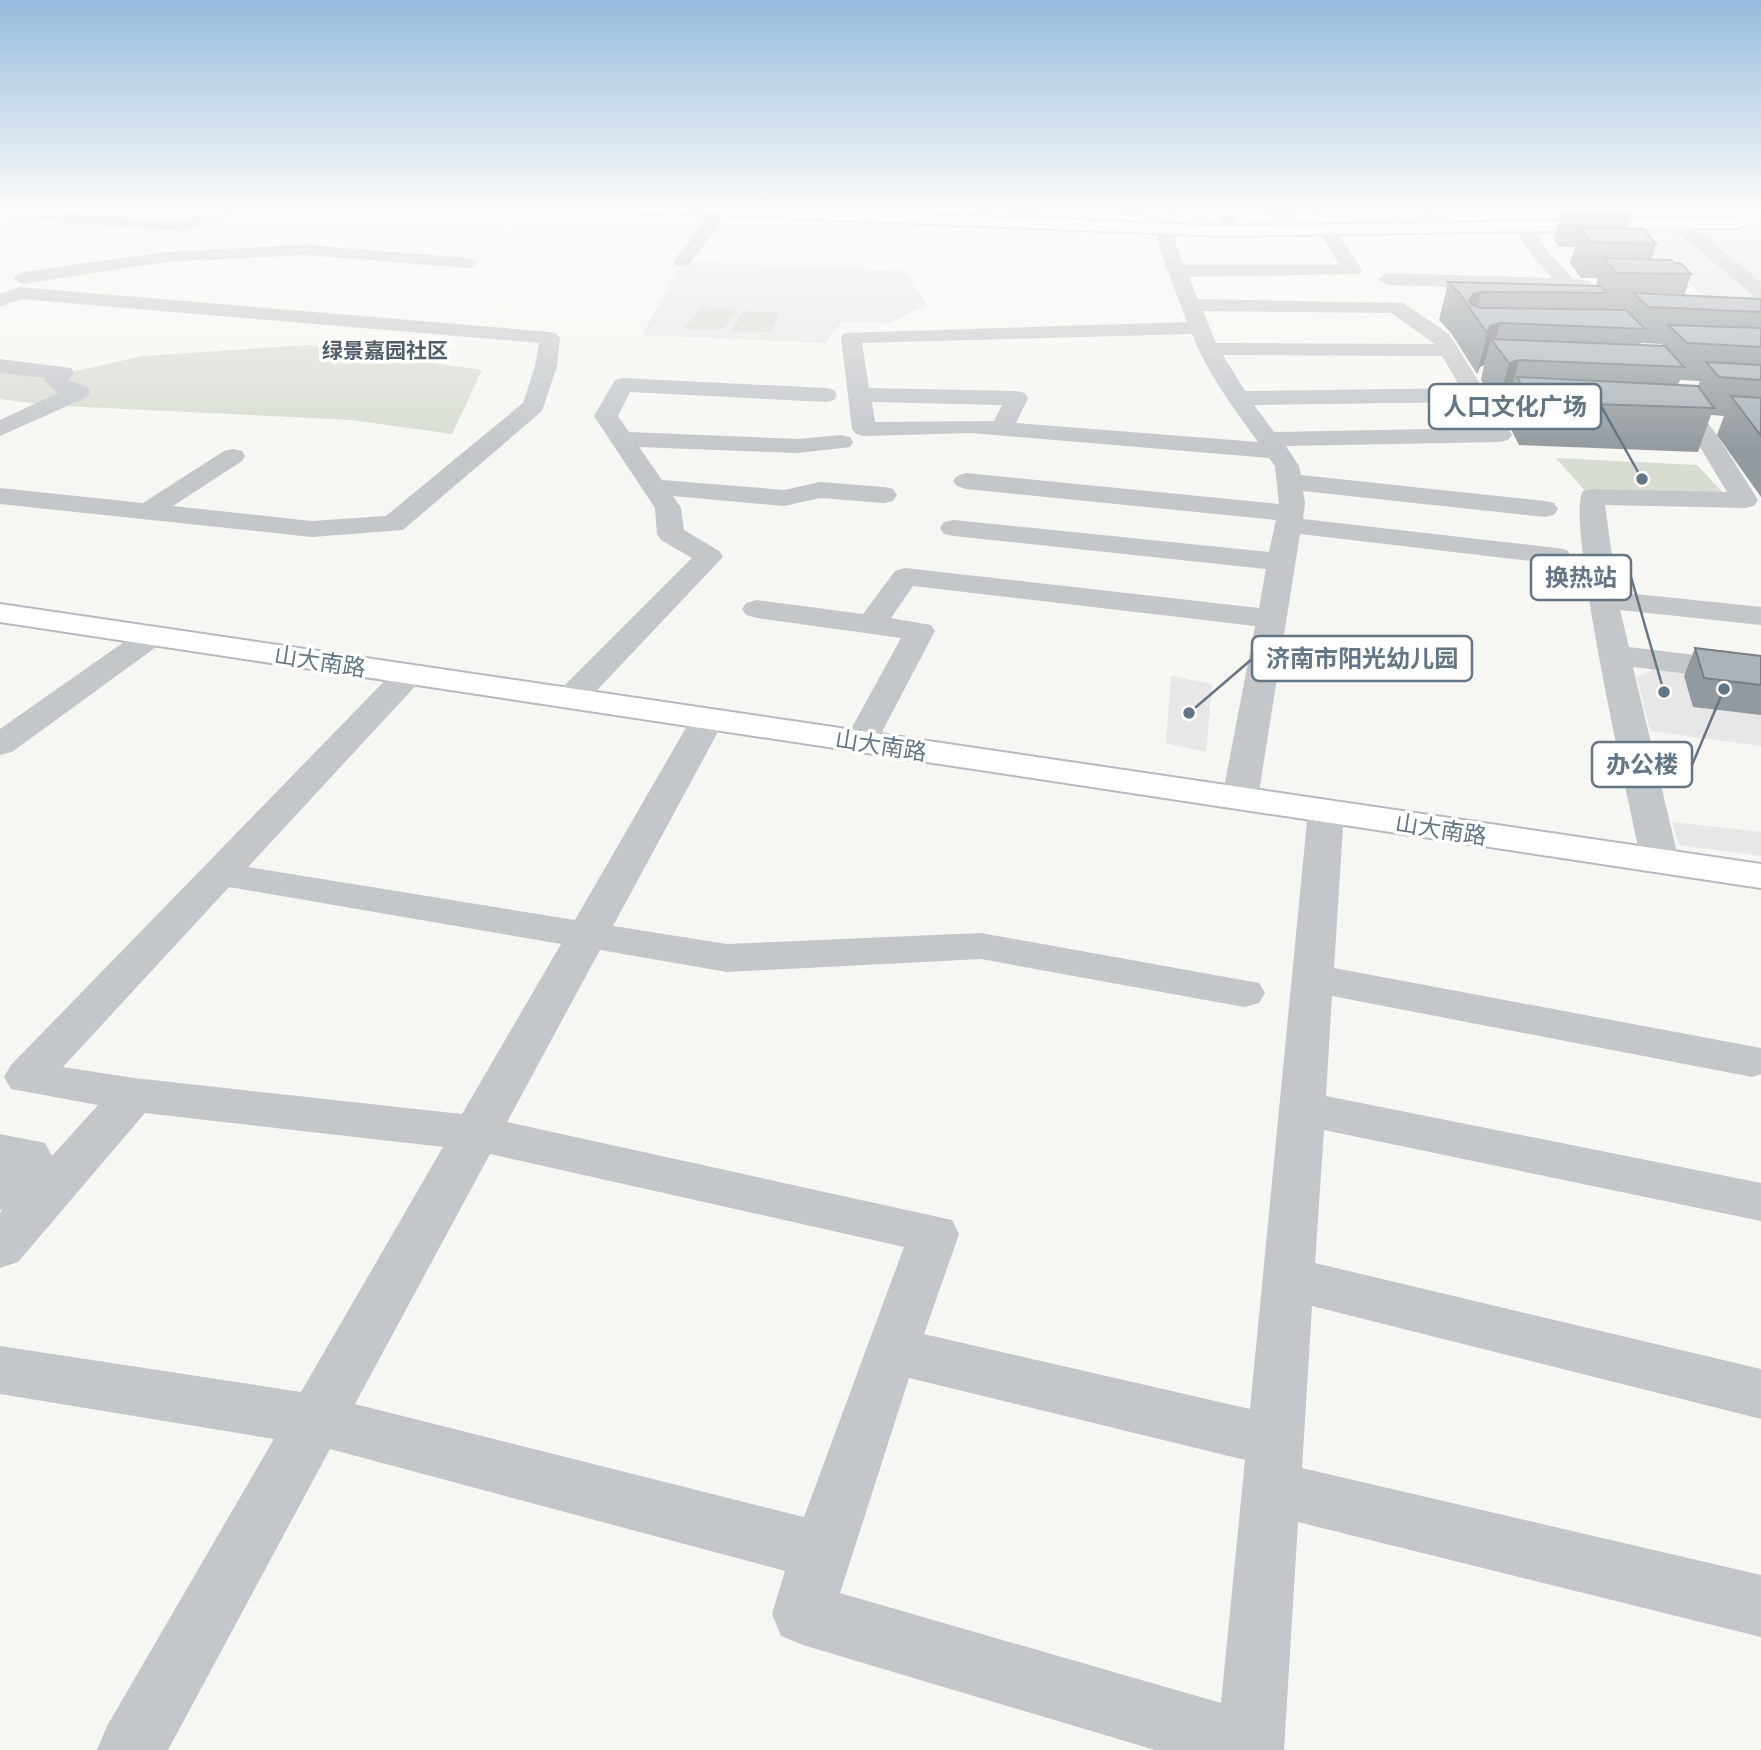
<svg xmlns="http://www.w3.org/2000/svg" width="1761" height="1750" viewBox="0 0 1761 1750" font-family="Ubuntu,'Noto Sans SC',sans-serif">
<rect width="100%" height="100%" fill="#f6f6f2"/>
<g fill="#e6e7e6">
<path d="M1607 228H1739L1761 233V329L1733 322 1640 240Z"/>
<path d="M682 262 905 271 927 305 889 323 843 321 825 343 642 335Z"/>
<path d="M1679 658 1761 668V746L1650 731 1637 677Z"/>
<path d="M1171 676 1212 684 1206 752 1166 743Z"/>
<path d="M1672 822 1761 832V856L1679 845Z"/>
</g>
<g fill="#d7ddd3">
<path d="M700 308 739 309 723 329H684Z"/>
<path d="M744 311 780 312 770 332 730 331Z"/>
<path d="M307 345 482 370 452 434 351 420 44 405 0 399V365L66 373 143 356Z"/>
<path d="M1556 458 1697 465 1726 496 1586 492Z"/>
</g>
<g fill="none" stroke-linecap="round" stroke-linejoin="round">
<g stroke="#b5babf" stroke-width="4">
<g id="secondary">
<path d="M583 205H705L1223 226 1739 218 1747 223 1739 228 1223 236 591 210Z"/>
<path d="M0 604 1761 864V888L0 622Z"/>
</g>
</g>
<g fill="#c3c7ca" fill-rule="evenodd">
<path d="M221 205H243L241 208 184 231 0 219V209L182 221Z"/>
<path d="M904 205H921L907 223H895L893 219Z"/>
<path d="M963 205H1044L1046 208 1038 213 971 210Z"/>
<path d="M1076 205C1095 204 1187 201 1197 211L1189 216 1084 210Z"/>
<path d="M1230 205H1316L1321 209 1313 214 1242 211 1229 235H1217L1214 231Z"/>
<path d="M1418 205H1435L1454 225 1445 230 1439 229Z"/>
<path d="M721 206 729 211 688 266H676L673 262 676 258 715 207Z"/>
<path d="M1521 220 1527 221 1547 250 1573 279 1589 281 1592 285 1583 290 1609 319 1612 323 1609 327H1595L1562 290 1387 285 1378 279 1387 273 1552 278 1534 258 1512 225Z"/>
<path d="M1681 221 1687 222 1761 282V298L1754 296 1675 230 1672 226 1675 222Z"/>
<path d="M1167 224 1176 229V245L1184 265H1340L1318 231 1327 226 1333 227 1362 270 1360 274 1189 277 1198 299 1403 303 1449 334 1512 435 1508 440 1500 442 1286 446 1299 466 1301 475 1545 501 1554 503 1558 509 1554 515 1545 517 1303 491 1305 503 1303 519 1557 548 1567 550 1571 556 1567 562 1557 564 1300 534 1258 798 1253 806 1240 809 1227 806 1222 798 1255 626 913 586 891 618 931 625 935 631 873 749 861 752 849 749 844 742 901 638 757 618 746 615 742 609 746 603 757 600 863 614 895 571 905 568 1259 608 1266 569 954 536 944 534 940 528 944 522 954 520 1269 552 1276 520 966 489 957 486 953 481 957 476 966 473 1279 504 1275 466 1269 458 971 433 864 436 856 434 852 429 841 337 844 333 1187 322 1158 245V229ZM1203 311 1391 313 1435 344 1216 343ZM1192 334C1207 373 1234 408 1258 442L1016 423 1028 398 1025 393 1017 391 869 388 862 343ZM1223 355 1442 356 1461 388 1245 391ZM872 402 1002 405 994 421 875 422ZM1469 402 1484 428 1274 432 1254 405Z"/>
<path d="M304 245 469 258 478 263 469 268 304 255 166 262 22 284 13 278 22 272 166 252Z"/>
<path d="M19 287 550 332 557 334 560 338 557 366 542 411 403 530 312 537 0 504V488L143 503 224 451 233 449 242 451 245 456 242 461 173 506 312 521 386 516 523 403 535 366 539 343 21 299 0 307V294Z"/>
<path d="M0 359 71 368 74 373 68 380 87 387 90 392 87 397 0 436V420L58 393 44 380 46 378 0 373Z"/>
<path d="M623 378 826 388 834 390 837 395 834 400 826 402 630 392 618 416 629 432 798 439 841 435 850 437 853 442 850 447 798 453 639 447 662 480 784 490 820 482 884 487 893 489 897 495 893 501 884 503 820 498 784 506 673 496 681 508 684 530 719 551 723 557 583 705 571 708 559 705 555 698 559 691 692 558 661 540 657 534 655 508 594 416 615 380Z"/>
<path d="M1672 385 1680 387 1717 435 1758 500 1754 506 1745 508 1605 505 1617 592 1761 607V625L1620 610 1629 647 1761 663V683L1633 667 1679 861 1673 869 1660 873 1647 869 1641 861C1631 811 1564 518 1583 491L1592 489 1727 492 1697 442 1661 392 1664 387Z"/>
<path d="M152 627 163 630 167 636 163 642 12 752 0 755V729L141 630Z"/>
<path d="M409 664 420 667 425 674 420 681 248 867 575 920 691 719 696 712 708 709 720 712 725 719 613 926 727 944 981 933 1259 983 1265 993 1259 1003 1244 1007 981 959 727 972 600 950 507 1122 952 1220 959 1234 924 1334 1250 1409 1308 811 1313 803 1326 800 1339 803 1344 811 1334 968 1761 1048V1074L1752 1077 1332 996 1326 1096 1761 1183V1221L1324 1130 1315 1263 1761 1369V1419L1312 1306 1302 1468 1761 1575V1637L1298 1522 1284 1750H1155L803 1645 781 1636 772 1614 785 1571 330 1449 168 1750H97L107 1726 274 1439 0 1394V1346L301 1392 443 1147 145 1113 18 1262 0 1268V1213L3 1209 0 1210V1134L45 1143 52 1156 98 1105 11 1089 4 1077 11 1065 398 667ZM229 887 561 944 462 1114 134 1078 63 1067ZM490 1154 904 1247 804 1517 355 1404ZM909 1378 1245 1460 1221 1703 840 1593Z"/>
</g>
<use href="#secondary" fill="#fff" fill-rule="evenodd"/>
</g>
<g fill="#939a9f" fill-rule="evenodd">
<path d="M1563 206 1630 214 1626 229 1656 244 1652 259 1674 263 1691 274 1684 296 1761 299V497L1717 435 1724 416 1711 415 1698 452 1519 445 1506 420 1510 402 1498 405 1481 380 1484 365 1480 367 1477 374 1451 333 1439 320 1448 282 1596 286 1598 278H1581L1570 263 1575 247H1559L1554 240ZM1641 343 1662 344 1661 346 1640 345ZM1680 380 1700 381 1698 386 1678 385Z"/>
<path d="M1695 648 1761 656V715L1693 707 1684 676Z"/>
</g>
<g fill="#787d82">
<path d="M1481 292 1475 316 1469 300 1474 294Z"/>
<path d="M1500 323 1495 344 1491 339 1484 365 1480 367 1477 374 1487 333 1490 326Z"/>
<path d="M1519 360 1508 402 1498 405 1509 363Z"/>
</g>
<g fill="#abb3b9" stroke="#787d82" stroke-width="2">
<path d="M1563 206 1625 208 1630 214 1568 212Z"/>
<path d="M1580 228 1643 229 1656 244 1591 242Z"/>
<path d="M1604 258 1671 260 1674 263H1681L1691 274 1616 273Z"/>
<path d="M1448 282 1601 286 1607 293 1481 292 1474 294 1469 300 1472 305 1482 308 1626 310 1645 329 1500 323 1490 326 1487 333 1460 294Z"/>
<path d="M1633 293 1761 299V312L1648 307Z"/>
<path d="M1668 325 1761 328V347L1687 343Z"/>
<path d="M1491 339 1665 346 1684 367 1519 360 1509 363Z"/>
<path d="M1706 362 1761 365V380L1719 377Z"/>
<path d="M1517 377 1698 386 1714 408 1531 402Z"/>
<path d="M1731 396 1761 398V436Z"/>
<path d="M1695 648 1761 656V685L1704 678Z"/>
</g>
<linearGradient id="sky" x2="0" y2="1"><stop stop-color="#96bcdd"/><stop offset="0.46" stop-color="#fbfbf9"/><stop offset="1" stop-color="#fbfbf9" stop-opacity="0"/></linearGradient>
<rect width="1761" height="450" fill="url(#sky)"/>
<g text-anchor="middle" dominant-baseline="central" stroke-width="7" stroke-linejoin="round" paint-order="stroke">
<g font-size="21" font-weight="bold" fill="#525e69" stroke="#fff">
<text x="385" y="350">绿景嘉园社区</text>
</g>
<g font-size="23" fill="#647584" stroke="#fff">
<text transform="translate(320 661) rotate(9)">山大南路</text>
<text transform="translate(881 745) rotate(9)">山大南路</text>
<text transform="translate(1441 829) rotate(9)">山大南路</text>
</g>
</g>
<path fill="none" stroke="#647584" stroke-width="2.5" d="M1642 479L1601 406M1664 692L1631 577M1189 713L1252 659M1724 689L1692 765"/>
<g fill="#647584" stroke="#fff" stroke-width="2.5">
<circle cx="1642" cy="479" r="7"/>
<circle cx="1664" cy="692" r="7"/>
<circle cx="1189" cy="713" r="7"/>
<circle cx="1724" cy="689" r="7"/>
</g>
<g fill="#fff" stroke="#647584" stroke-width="2.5">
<rect x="1429" y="384" width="172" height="45" rx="7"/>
<rect x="1531" y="555" width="100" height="45" rx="7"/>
<rect x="1252" y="636" width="220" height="45" rx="7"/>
<rect x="1592" y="742" width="100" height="45" rx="7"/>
</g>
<g font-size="24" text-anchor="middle" font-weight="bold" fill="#647584">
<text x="1515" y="415">人口文化广场</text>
<text x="1581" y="586">换热站</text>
<text x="1362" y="667">济南市阳光幼儿园</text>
<text x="1642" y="773">办公楼</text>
</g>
</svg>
